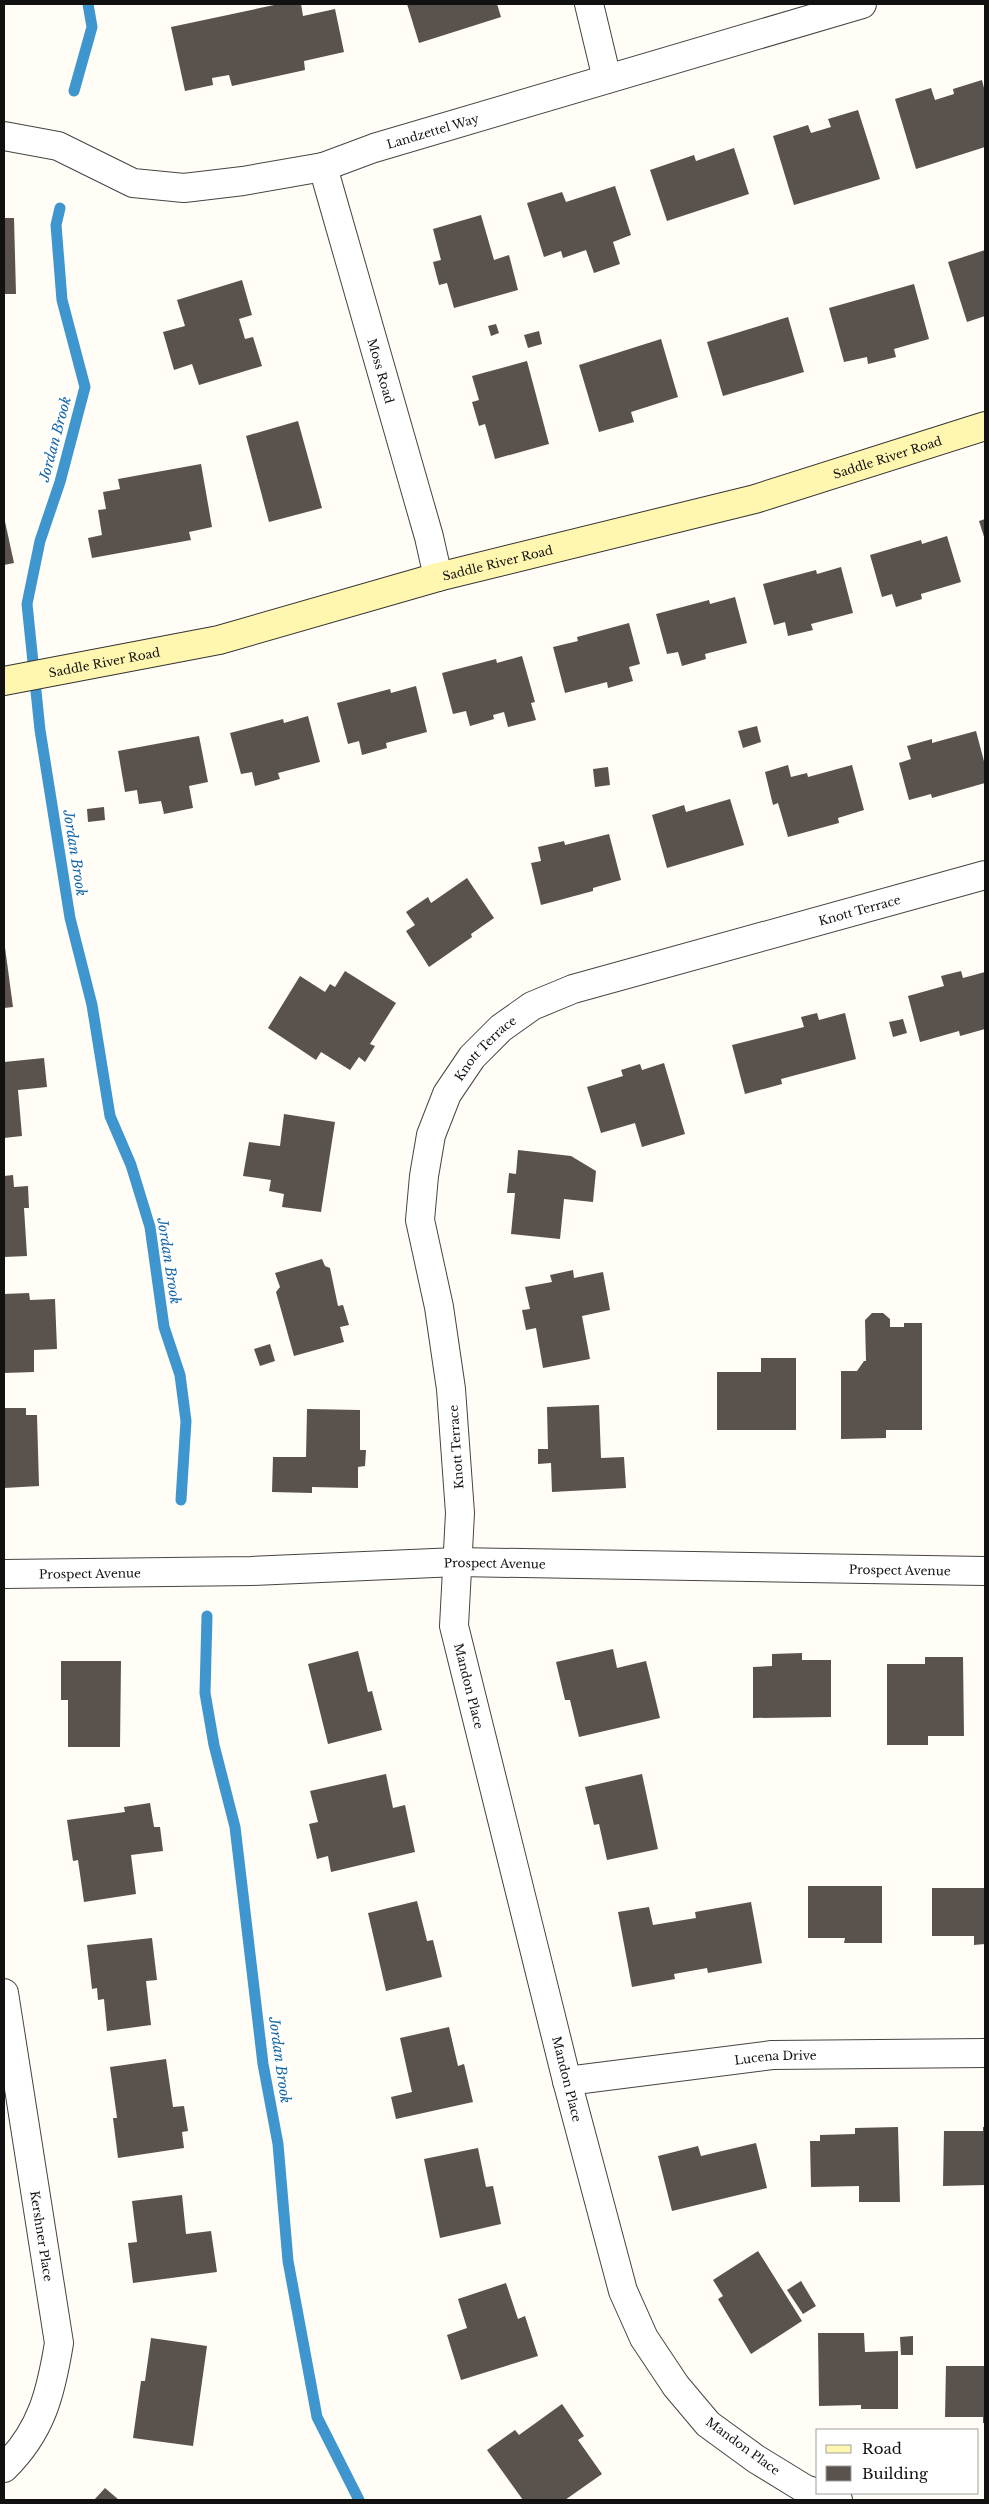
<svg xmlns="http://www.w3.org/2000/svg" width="989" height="2504" viewBox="0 0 989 2504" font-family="'Libre Baskerville',serif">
<rect width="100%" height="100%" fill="#fffdf5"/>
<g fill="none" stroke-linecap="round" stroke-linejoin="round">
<g stroke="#3f96cf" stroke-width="11">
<path d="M74 91 92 27 88 4"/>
<path d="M60 208 56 225 62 300 85 387 60 482 40 541 27 604 40 730 70 918 92 1005 110 1116 131 1165 150 1227 164 1327 180 1375 186 1421 181 1500"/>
<path d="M207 1616 205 1693 214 1745 235 1827 263 2064 278 2144 288 2261 317 2417 359 2500"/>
</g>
</g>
<g fill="#5a524d">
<path d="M279 4H301L303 16 335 9 344 52 304 61 305 70 232 86 229 75 212 78 213 85 185 91 171 27Z"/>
<path d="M407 4H497L501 17 419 43Z"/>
<path d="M982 80 985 92V147L916 169 895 99 931 88 935 100 954 94 953 89Z"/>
<path d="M858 110 880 179 794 205 773 136 808 125 811 133 831 127 828 119Z"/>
<path d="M734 148 749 194 667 221 650 170 694 155 696 161Z"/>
<path d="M615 186 631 235 613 242 620 264 594 273 586 250 563 258 561 251 544 257 527 203 562 192 566 202Z"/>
<path d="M481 215 494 260 509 255 518 290 454 308 447 283 439 285 433 262 441 260 433 229Z"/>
<path d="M4 218H14L16 294H4Z"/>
<path d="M985 250V316L967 322 948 262Z"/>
<path d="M242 280 252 315 239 319 245 339 253 337 262 366 199 385 192 364 174 370 163 332 185 326 177 300Z"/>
<path d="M914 284 929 339 894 349 896 357 868 364 867 357 844 362 829 308Z"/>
<path d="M788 317 804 372 723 396 707 342Z"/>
<path d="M496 324 499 333 491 336 488 326Z"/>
<path d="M539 331 542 344 528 348 524 335Z"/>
<path d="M661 339 678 397 631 412 634 422 599 432 579 365Z"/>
<path d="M527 361 549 444 495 459 485 424 479 426 472 402 479 400 472 376Z"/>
<path d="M298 421 322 508 269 522 246 436Z"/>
<path d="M201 464 212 527 189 532 191 540 92 558 88 538 102 535 98 510 106 509 103 492 120 489 118 479Z"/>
<path d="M4 517 14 563 4 565Z"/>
<path d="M985 519V540L979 521Z"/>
<path d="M947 536 961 582 921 594 922 599 896 607 892 594 882 597 870 555 921 540 922 544Z"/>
<path d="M841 567 853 613 811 624 813 630 788 636 785 622 774 625 763 584 816 570 817 574Z"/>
<path d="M735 597 747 643 705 654 706 659 682 666 678 652 667 654 656 614 709 600 710 604Z"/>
<path d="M629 623 640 664 629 667 633 681 608 688 607 682 565 693 553 647 578 641 577 637Z"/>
<path d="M522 656 535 702 531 703 536 720 508 727 504 712 493 715 494 719 470 726 466 711 453 714 442 673 496 659 497 663Z"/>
<path d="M416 686 427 732 386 743 387 748 362 755 359 741 348 744 337 703 390 689 391 693Z"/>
<path d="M308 716 320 762 278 773 280 779 255 786 252 772 241 774 230 733 283 719 284 723Z"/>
<path d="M757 726 761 742 743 748 738 731Z"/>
<path d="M976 731 985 765V783L932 798 931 794 909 800 899 763 911 759 907 746 932 739V743Z"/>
<path d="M199 736 208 782 189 786 193 808 164 814 161 801 139 804 137 790 125 792 118 751Z"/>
<path d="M788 765 791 777 807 773 808 777 852 765 864 810 838 818 839 823 788 837 778 803 773 805 765 772Z"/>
<path d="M608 767 610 785 595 787 593 769Z"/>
<path d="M730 799 744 845 667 868 652 815 684 805 686 812Z"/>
<path d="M104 807 105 820 88 822 87 809Z"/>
<path d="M609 834 621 880 593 888V891L541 905 531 863 541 861 538 847 564 841 565 845Z"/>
<path d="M467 878 494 918 471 934 472 937 429 967 406 931 415 925 406 912 428 897 431 903Z"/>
<path d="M4 940 13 1007 4 1008Z"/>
<path d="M345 971 396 1003 370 1044 375 1046 365 1062 359 1057 350 1070 321 1052 316 1060 268 1028 300 976 325 992 330 984 335 987Z"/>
<path d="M961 971 963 978 985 972V1029L960 1036 959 1031 920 1042 908 996 944 986 941 976Z"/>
<path d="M817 1013 819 1020 845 1013 856 1059 781 1079 782 1084 745 1094 732 1045 804 1027 801 1017Z"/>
<path d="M903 1019 907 1033 893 1037 889 1022Z"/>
<path d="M44 1058 47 1087 18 1090 22 1136 4 1138V1062Z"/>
<path d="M664 1063 685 1134 642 1147 635 1123 601 1133 587 1087 623 1076 621 1070 640 1064 642 1070Z"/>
<path d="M284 1114 335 1122 321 1212 282 1207 284 1194 269 1191 271 1180 243 1176 249 1142 280 1146Z"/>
<path d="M518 1150 571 1156 596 1171 593 1202 564 1199 560 1239 511 1234 515 1193H507L509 1173 516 1174Z"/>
<path d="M13 1175 14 1187 28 1186 29 1208H24L27 1256 4 1257V1176Z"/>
<path d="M322 1259 325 1266 330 1268 338 1306 343 1305 349 1325 340 1327 344 1342 294 1356 276 1292 280 1287 275 1273Z"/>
<path d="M573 1270 574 1278 603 1272 610 1310 582 1316 590 1359 543 1368 536 1328 526 1330 522 1310 530 1309 525 1287 552 1282 550 1275Z"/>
<path d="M29 1293 30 1300 55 1299 57 1349 34 1350V1372L4 1373V1294Z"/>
<path d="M872 1313H883L890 1319V1327H904V1323H922V1430H886V1438L841 1439V1371H857L864 1361H866L865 1320Z"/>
<path d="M270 1344 275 1361 260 1366 254 1349Z"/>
<path d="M761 1358H796V1430H717V1372H761Z"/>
<path d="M599 1405 601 1458 624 1457 626 1488 552 1492 551 1463 538 1464V1449H548L547 1407Z"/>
<path d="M4 1408H26V1415H37L39 1486 4 1488Z"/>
<path d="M307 1409 360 1410V1450H366L365 1466 358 1467V1488L312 1487V1493L272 1492 273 1457H306Z"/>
<path d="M613 1649 617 1668 646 1661 660 1718 579 1737 570 1700H565L556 1662Z"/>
<path d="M358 1651 368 1692 372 1691 382 1730 328 1744 308 1664Z"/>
<path d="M802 1653V1660H831V1717L753 1718V1667L772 1666V1654Z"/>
<path d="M925 1657H963L964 1736H928V1745H887V1664H925Z"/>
<path d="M61 1661H121L120 1747H68V1700H61Z"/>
<path d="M386 1774 393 1808 405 1805 415 1852 331 1872 328 1856 317 1859 309 1824 318 1822 310 1791Z"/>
<path d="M642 1774 658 1849 607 1860 599 1824 594 1825 585 1787Z"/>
<path d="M150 1803 154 1827H160L163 1851 131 1855 136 1894 84 1902 78 1860 73 1861 67 1820 125 1812 124 1807Z"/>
<path d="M808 1886H882V1943H844L845 1938H808Z"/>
<path d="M932 1888H985V1944L974 1945V1936H932Z"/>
<path d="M417 1901 427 1941 433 1940 442 1977 386 1991 368 1913Z"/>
<path d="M751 1902 762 1963 708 1973 707 1968 674 1974 675 1979 632 1987 618 1912 649 1907 653 1925 696 1918 695 1912Z"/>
<path d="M152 1938 157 1980 146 1981 151 2025 107 2031 104 1999 98 2000 97 1988 92 1989 87 1945Z"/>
<path d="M449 2027 458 2066 464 2064 473 2102 396 2119 391 2097 412 2092 400 2038Z"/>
<path d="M166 2059 173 2107 184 2106 188 2131 182 2132 184 2148 118 2158 113 2118H117L110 2067Z"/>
<path d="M898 2127 900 2202H859V2186L811 2187 810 2141H820V2135L855 2134V2128Z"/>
<path d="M983 2127H985V2185L943 2186 944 2131H983Z"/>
<path d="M756 2143 767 2188 672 2211 658 2156 698 2146 701 2156Z"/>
<path d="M478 2148 486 2187 493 2186 501 2224 440 2238 424 2159Z"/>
<path d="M182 2195 186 2234 211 2231 217 2272 133 2283 128 2243 137 2242 132 2201Z"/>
<path d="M758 2251 802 2321 751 2354 718 2299 723 2296 713 2280Z"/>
<path d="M801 2281 816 2306 803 2314 787 2290Z"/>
<path d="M506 2283 518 2319 525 2316 538 2356 461 2380 447 2335 467 2328 458 2299Z"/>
<path d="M818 2333H864L865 2352 898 2351V2409H861V2405L819 2406Z"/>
<path d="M913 2336V2355H901L900 2337Z"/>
<path d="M151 2338 207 2346 193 2446 133 2438 141 2381H145Z"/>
<path d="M946 2366H985V2423H983V2417H945Z"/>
<path d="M562 2404 584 2436 578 2440 602 2474 565 2500H523L487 2450 515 2430 519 2435Z"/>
<path d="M105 2488 119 2500H94Z"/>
</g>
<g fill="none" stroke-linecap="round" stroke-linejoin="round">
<g stroke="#444" stroke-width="30">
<g id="street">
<path d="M589 4 607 79"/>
<path id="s1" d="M4 136 58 146 133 183 184 188 243 181 323 167 374 148 862 4"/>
<path id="s2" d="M323 167 429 537 438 577"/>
<path id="s3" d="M4 1574 251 1571 457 1562 985 1571"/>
<path id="s4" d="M4 1993 59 2343C51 2392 42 2431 4 2468"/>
<path id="s5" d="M567 2081 772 2055 985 2053"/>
<path id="s6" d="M838 2500 805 2489 756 2459 708 2424 676 2386 644 2338 623 2291 567 2081 454 1626 460 1513 451 1389 439 1307 420 1220 424 1176 431 1135 447 1094 472 1057 501 1028 532 1006 573 989 985 875"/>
</g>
</g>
<g stroke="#333" stroke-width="30">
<g id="secondary">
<path id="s7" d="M4 681 219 640 438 577 755 499 985 426"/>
</g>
</g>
<use href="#street" stroke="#fff" stroke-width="28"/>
<use href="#secondary" stroke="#fff6b0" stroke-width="28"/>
</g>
<g text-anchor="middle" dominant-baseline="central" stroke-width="5" stroke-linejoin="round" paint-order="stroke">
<g font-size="12" fill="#111" stroke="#fff">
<text stroke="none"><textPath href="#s1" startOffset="446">Landzettel Way</textPath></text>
<text stroke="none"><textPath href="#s2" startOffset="212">Moss Road</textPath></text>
<text stroke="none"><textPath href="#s7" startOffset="912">Saddle River Road</textPath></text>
<text stroke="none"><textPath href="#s7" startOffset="508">Saddle River Road</textPath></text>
<text stroke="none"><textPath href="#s7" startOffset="102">Saddle River Road</textPath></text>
<text stroke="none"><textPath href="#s6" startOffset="2001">Knott Terrace</textPath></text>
<text stroke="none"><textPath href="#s6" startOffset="1596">Knott Terrace</textPath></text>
<text transform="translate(456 1447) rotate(-94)">Knott Terrace</text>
<text stroke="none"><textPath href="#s3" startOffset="491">Prospect Avenue</textPath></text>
<text stroke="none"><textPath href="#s3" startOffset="896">Prospect Avenue</textPath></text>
<text stroke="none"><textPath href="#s3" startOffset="86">Prospect Avenue</textPath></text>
<text transform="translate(469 1686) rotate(76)">Mandon Place</text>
<text stroke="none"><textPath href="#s5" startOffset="210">Lucena Drive</textPath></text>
<text transform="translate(567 2079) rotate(76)">Mandon Place</text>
<text stroke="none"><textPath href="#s4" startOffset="246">Kershner Place</textPath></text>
<text transform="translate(743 2446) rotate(36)">Mandon Place</text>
</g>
<g font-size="14" font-style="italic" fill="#1768a6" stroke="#fff">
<text transform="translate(55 439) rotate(-75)">Jordan Brook</text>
<text transform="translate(75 853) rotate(81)">Jordan Brook</text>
<text transform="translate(169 1261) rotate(81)">Jordan Brook</text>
<text transform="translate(280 2060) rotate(82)">Jordan Brook</text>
</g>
</g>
<rect width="989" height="2504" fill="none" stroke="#111111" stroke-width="10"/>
<rect x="816" y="2429" width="162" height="65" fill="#ffffff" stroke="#a0a0a0"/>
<rect x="826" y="2445" width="25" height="8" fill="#fff6b0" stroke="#a0a0a0"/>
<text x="862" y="2454" font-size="15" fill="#111111">Road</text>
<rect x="826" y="2466" width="25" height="15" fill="#5a524d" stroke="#a0a0a0"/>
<text x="862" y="2479" font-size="15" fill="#111111">Building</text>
</svg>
